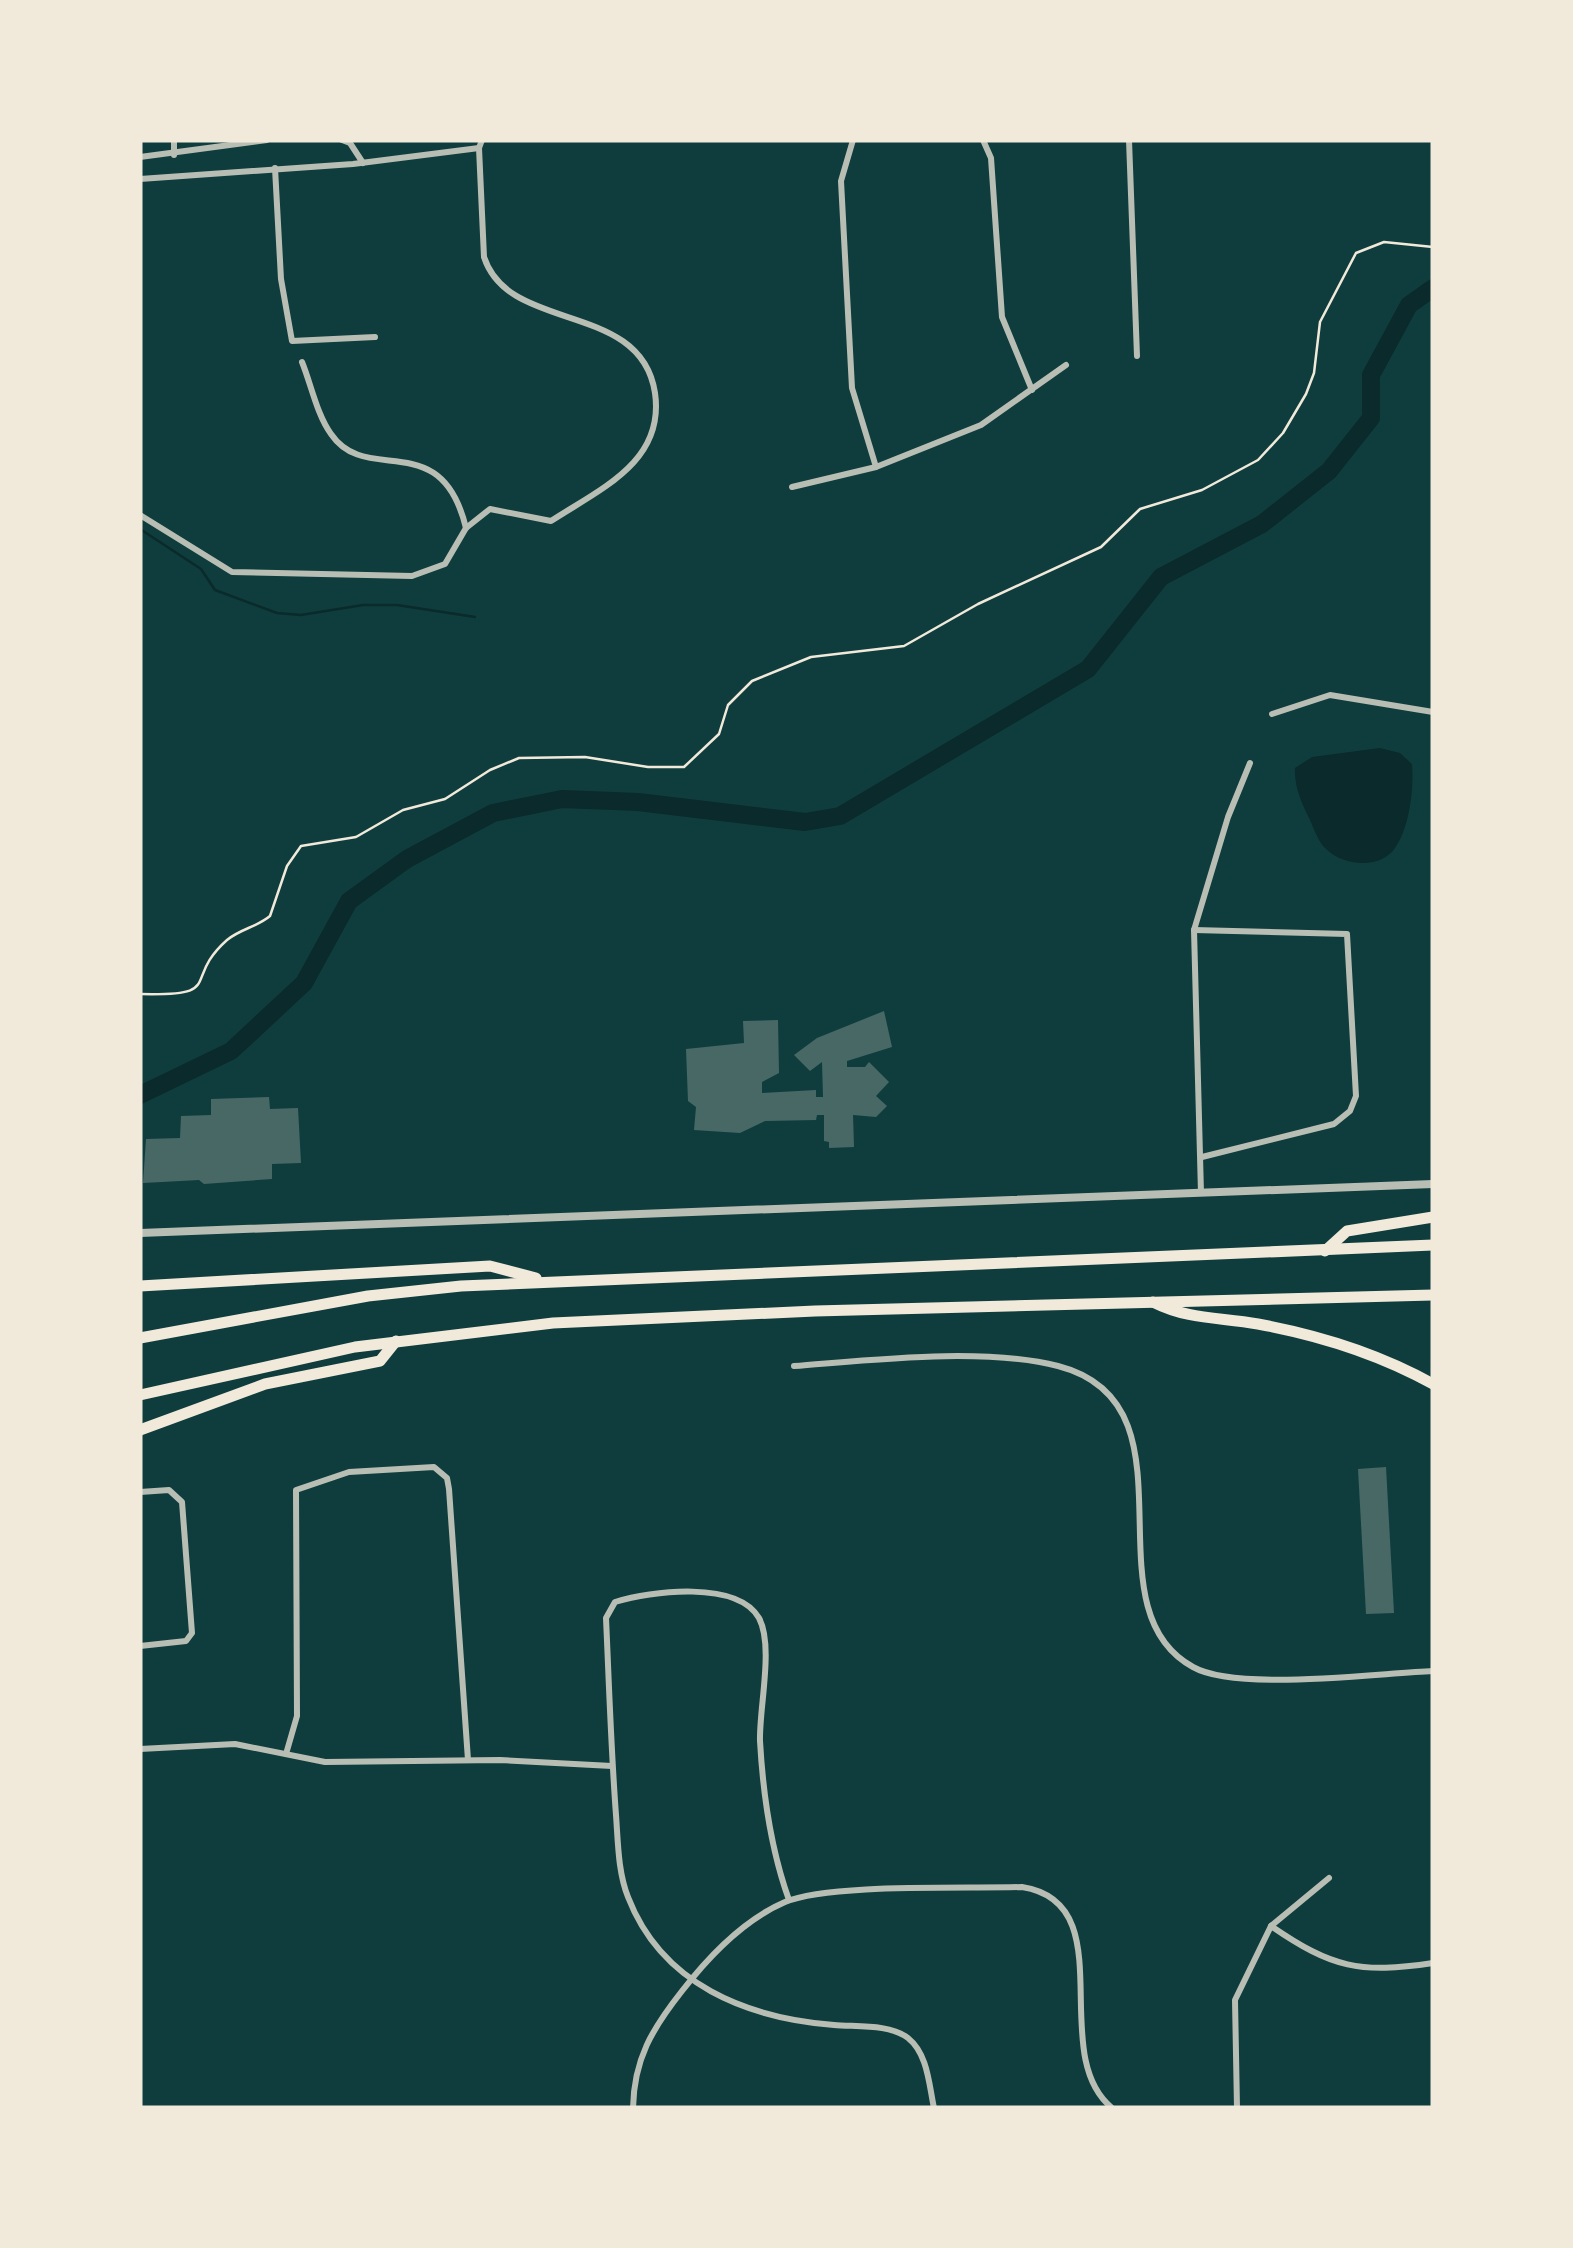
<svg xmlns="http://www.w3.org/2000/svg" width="1573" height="2248" viewBox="0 0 1573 2248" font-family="'Exo 2',sans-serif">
<rect width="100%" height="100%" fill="#0f3d3e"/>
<path fill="#0a2a2b" d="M1380 748 1400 753 1412 764C1414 787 1410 827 1395 848 1380 870 1342 866 1325 848 1318 841 1314 829 1310 820 1302 804 1294 787 1295 768L1312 757Z"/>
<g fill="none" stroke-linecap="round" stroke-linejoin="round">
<path stroke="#0a2a2b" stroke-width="2.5" d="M140 529 201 569 215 590 277 613 301 615 363 605H397L475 617"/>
<path stroke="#0a2a2b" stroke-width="18" d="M140 1095 231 1051 304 983 349 901 407 859 493 813 562 799 638 802 805 822 840 816 1088 669 1161 577 1262 524 1329 471 1371 418V375L1409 305 1433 288"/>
</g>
<g fill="#486865">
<path d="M884 1011 892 1047 847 1061V1067H865L869 1062 889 1082 876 1096 887 1106 876 1117 853 1115 854 1147 829 1148V1142L824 1141V1115H817L816 1120 765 1121 740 1133 694 1130 696 1107 688 1101 686 1049 744 1043 743 1021 778 1020 779 1073 762 1082V1093L816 1090V1097H823L822 1062 810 1071 794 1055 817 1038Z"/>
<path d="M269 1097 270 1109 298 1108 301 1163 272 1164V1179L204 1184 199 1180 143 1183 146 1139 180 1138 181 1116 211 1115V1099Z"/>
<path d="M1386 1467 1394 1613 1366 1614 1358 1469Z"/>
</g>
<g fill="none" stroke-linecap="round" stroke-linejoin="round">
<path stroke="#f1e9da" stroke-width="2.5" d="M140 994C227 996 181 981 227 940 240 929 257 927 270 916L287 866 301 846 356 837 403 810 445 799 490 770 519 758 585 757 648 767H684L719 734 728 705 752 681 811 657 904 646 978 604 1101 547 1140 509 1202 490 1258 460 1283 433 1306 394 1314 373 1320 322 1356 253 1384 242 1433 247"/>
<g stroke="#b8beb3" stroke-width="6">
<path d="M174 140V155"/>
<path d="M342 140 350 143 363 163"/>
<path d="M853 140 841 181 852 388 876 467"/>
<path d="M983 140 991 158 1002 317 1032 390"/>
<path d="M1129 140 1137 356"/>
<path d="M140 157 267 140"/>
<path d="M275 168 281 279 292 341 375 337"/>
<path d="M140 179 353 164 479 148"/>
<path d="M302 362C311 384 317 415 331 434 367 487 441 425 466 528"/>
<path d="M792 487 876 467 981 425 1066 365"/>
<path d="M140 515 232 572 412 576 445 564 466 528 490 509 551 521C600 489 665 462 655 393 641 300 509 334 484 257L479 148 482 140"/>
<path d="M1272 714 1330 695 1433 712"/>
<path d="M1194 930 1347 934 1356 1096 1350 1111 1334 1124 1202 1157"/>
<path d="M1201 1193 1194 930 1228 817 1250 763"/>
<path d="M794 1366C872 1360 982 1347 1058 1366 1205 1404 1083 1607 1193 1667 1237 1692 1378 1673 1433 1671"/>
<path d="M140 1492 169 1490 182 1502 192 1633 186 1641 140 1646"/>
<path d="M140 1749 235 1744 325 1762 500 1760 612 1766"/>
<path d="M286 1754 297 1716 296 1490 349 1472 434 1467 447 1478 449 1489 468 1760"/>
<path d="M789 1900C771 1850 763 1794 760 1741 759 1708 774 1646 759 1618 737 1580 651 1591 615 1602L606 1618C609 1684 611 1749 616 1815 618 1842 618 1872 628 1897 662 1985 747 2018 834 2025 857 2027 890 2024 908 2038 928 2054 929 2085 934 2108"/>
<path d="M1271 1926C1332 1968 1360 1974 1433 1963"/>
<path d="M633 2108C634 2059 652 2029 682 1991 709 1956 743 1920 785 1902 829 1883 968 1889 1022 1887 1125 1903 1045 2053 1112 2108"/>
<path d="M1237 2108 1235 2000 1271 1926 1329 1878"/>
</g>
<path stroke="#b8beb3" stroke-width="8" d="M140 1233 1433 1184"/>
<g stroke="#f1e9da" stroke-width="11">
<path d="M1325 1251 1347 1231 1433 1217"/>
<path d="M140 1286 490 1266 536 1278"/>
<path d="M1153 1302C1189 1320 1219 1317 1258 1324 1318 1335 1379 1354 1433 1384"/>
<path d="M140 1338 368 1296 461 1286 1433 1245"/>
<path d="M140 1395 355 1347 553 1323 815 1311 1433 1295"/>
<path d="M140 1430 265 1384 380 1361 396 1341"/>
</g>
</g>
<rect width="1573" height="2248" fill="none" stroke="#f1e9da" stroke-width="285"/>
</svg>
